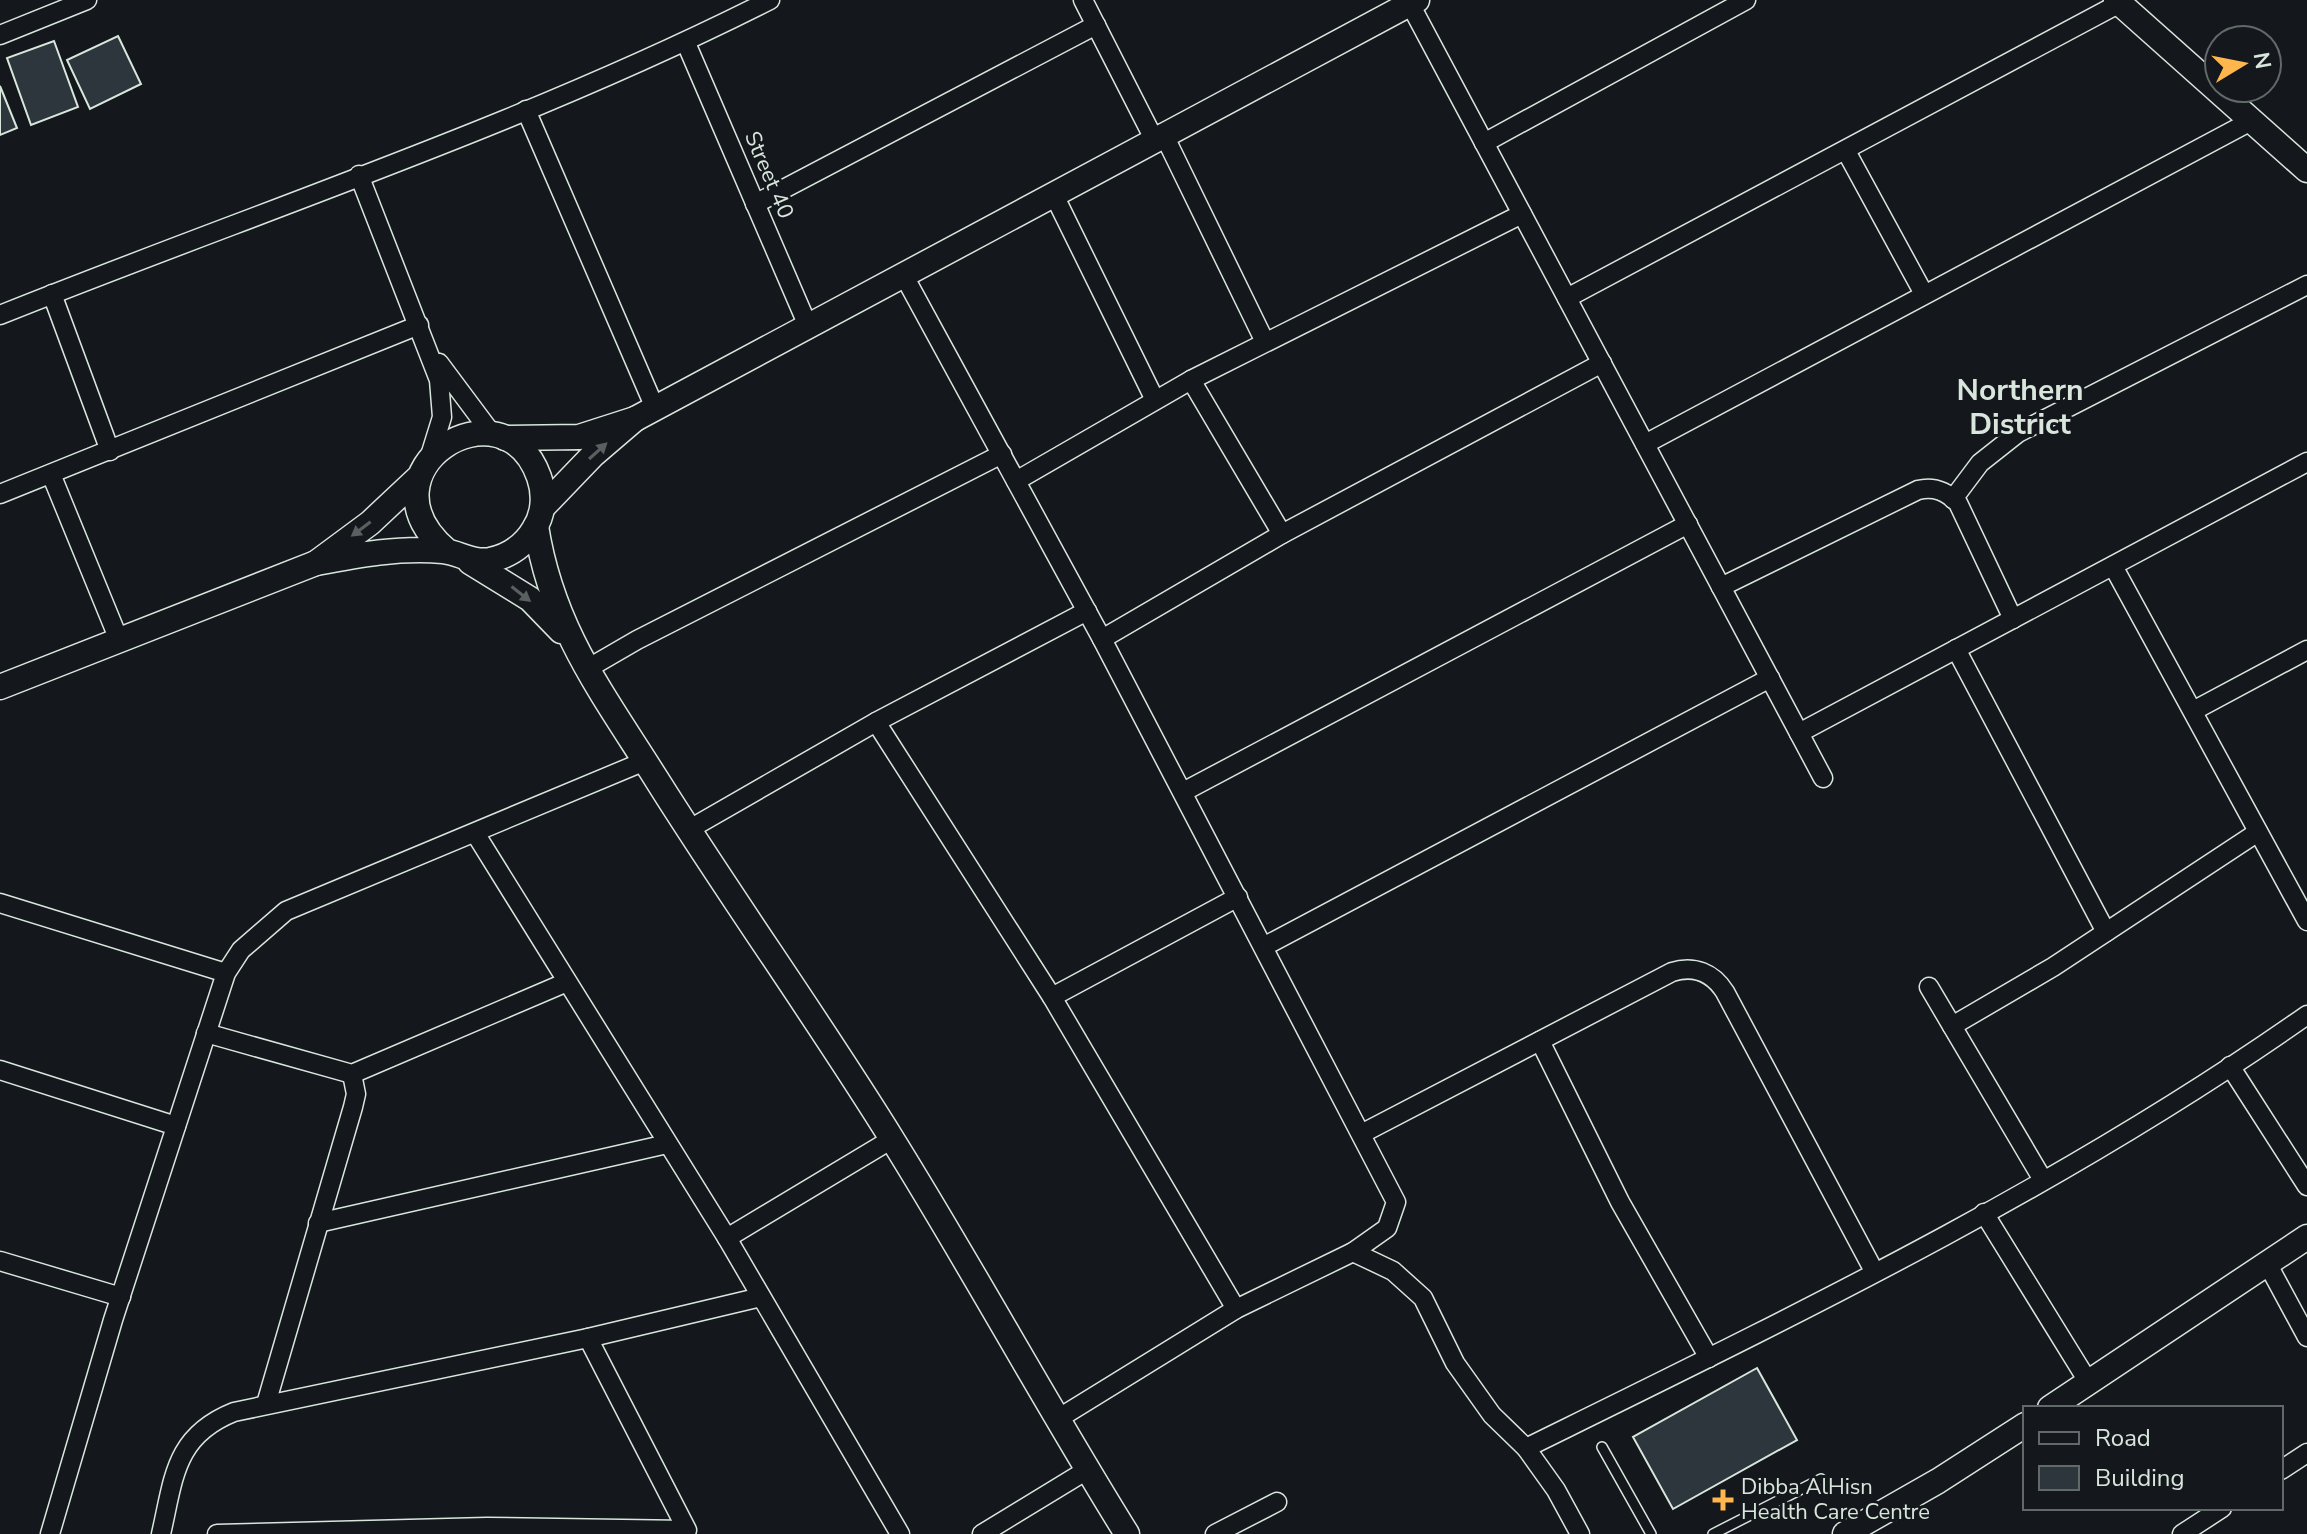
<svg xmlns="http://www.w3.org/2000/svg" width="2307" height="1534" viewBox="0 0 2307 1534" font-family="'Nunito Sans',sans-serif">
<rect width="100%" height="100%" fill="#14181c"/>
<g fill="#2c363c" stroke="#d8e6dc" stroke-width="2">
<path d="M118 36 141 84 90 109 67 60Z"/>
<path d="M54 41 78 107 31 125 7 58Z"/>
<path d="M0 86 17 128 0 135Z"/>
<path d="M1757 1368 1797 1440 1673 1509 1633 1437Z"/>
</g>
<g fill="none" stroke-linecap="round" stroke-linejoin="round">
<g stroke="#d8e6dc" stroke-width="12">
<g id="lane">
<path d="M1602 1447 1651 1534"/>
<path d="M1713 1534 1821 1479"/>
</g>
</g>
<g stroke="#d8e6dc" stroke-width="21">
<g id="street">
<path d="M1083 0 1154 139"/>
<path d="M1410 4 1823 778"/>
<path d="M0 35 87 0"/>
<path d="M686 43 808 326"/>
<path d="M526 110 655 408"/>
<path d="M1163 133 1265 342"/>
<path d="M1484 143 1746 0"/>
<path d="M1846 151 1924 294"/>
<path d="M359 175 439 380 442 417 429 459"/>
<path d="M1053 193 1155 400"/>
<path d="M755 204 1096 25"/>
<path d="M903 274 1102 639 1396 1202 1387 1228 1353 1252 1236 1309 1056 1420"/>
<path d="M52 294 110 451"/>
<path d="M1567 298 2120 3"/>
<path d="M0 315C257 212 523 125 770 0"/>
<path d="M439 363 492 434"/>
<path d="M1191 380 1282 534"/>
<path d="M1645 444 2251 121"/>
<path d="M51 474 119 640"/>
<path d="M1016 481 1191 380 1522 214"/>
<path d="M0 494 419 325"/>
<path d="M1953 499 1980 463 2018 433 2307 285"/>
<path d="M2113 566 2307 921"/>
<path d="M1721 587 1918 490C1934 486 1946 491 1958 503L2013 619"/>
<path d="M1102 639 1282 534 1602 363"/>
<path d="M1956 649 2106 932"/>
<path d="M587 669 637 640 1002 454"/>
<path d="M2193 711 2307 650"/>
<path d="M876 722 1052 997 1236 1309"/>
<path d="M1799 733 2307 462"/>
<path d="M1183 792 1688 524"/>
<path d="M688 830 876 722 1087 611"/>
<path d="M475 833 727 1238 900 1534"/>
<path d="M0 903 226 973"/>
<path d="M1265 946 1770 678"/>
<path d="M1929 987 2043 1180"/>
<path d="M1052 997 1238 897"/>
<path d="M1952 1026 2053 967 2258 832"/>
<path d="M206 1033 352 1074 567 982"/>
<path d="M1540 1041 1620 1202 1709 1358"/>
<path d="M2230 1066 2307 1186"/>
<path d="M0 1070 176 1126"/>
<path d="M1363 1133 1672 972C1694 965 1713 973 1725 992L1874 1271"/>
<path d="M1984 1213 2089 1383"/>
<path d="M318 1223 667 1144"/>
<path d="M727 1238 892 1139"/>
<path d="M1353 1252 1393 1271 1423 1298 1455 1363 1492 1415 1526 1448 1556 1490 1580 1534"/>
<path d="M0 1261 121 1297"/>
<path d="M2267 1263 2307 1337"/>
<path d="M266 1404 353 1107 356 1094 352 1074"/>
<path d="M1526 1448C1792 1317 2064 1186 2307 1015"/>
<path d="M2281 1470 2307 1453"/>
<path d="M50 1534 113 1320 226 973 241 950 286 911 645 761"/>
<path d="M161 1534C174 1478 174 1436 234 1412L588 1338 761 1297"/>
<path d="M217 1534 487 1527 687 1530 588 1338"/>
<path d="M982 1534 1087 1470"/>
<path d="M1215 1534 1277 1502"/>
<path d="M2182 1534 2222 1508"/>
</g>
</g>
<g stroke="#d8e6dc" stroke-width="27">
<g id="secondary">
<path d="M2116 0 2307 170"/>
<path d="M635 419 1417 0"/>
<path d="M505 438 579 437 635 419 593 455 543 507"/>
<path d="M419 477 370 523 316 563C358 555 400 547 443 551 460 553 472 563 490 560 509 556 524 546 534 529 544 514 545 494 539 477 503 376 353 471 447 551"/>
<path d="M536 526C552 629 603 694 657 780 733 901 817 1018 892 1139 973 1269 1046 1404 1127 1534"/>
<path d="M470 562 530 599 561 631"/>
<path d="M0 687 316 563"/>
<path d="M2050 1408 2307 1237"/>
<path d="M1845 1534 1938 1481 2025 1425"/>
</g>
</g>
<use href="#lane" stroke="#14181c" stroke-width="9"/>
<use href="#street" stroke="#14181c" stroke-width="18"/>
<use href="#secondary" stroke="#14181c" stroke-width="24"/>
</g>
<defs><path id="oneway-solid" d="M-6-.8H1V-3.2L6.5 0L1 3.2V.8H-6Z" transform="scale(2)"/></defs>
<g fill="#59605f">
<use href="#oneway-solid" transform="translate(598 451) rotate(-42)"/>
<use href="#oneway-solid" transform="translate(361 529) rotate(143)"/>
<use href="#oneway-solid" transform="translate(521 594) rotate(38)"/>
</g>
<path fill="#ffb74d" stroke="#14181c" stroke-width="3" d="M1719 1488h8v8h8v8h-8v8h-8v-8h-8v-8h8z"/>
<g text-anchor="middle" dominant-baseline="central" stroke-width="6" stroke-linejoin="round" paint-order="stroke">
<g font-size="22" fill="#d8e6dc" stroke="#14181c">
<text transform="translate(769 175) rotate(67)">Street 40</text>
</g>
<g font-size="22" fill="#d8e6dc" stroke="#14181c" text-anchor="start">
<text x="1741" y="1487">Dibba AlHisn<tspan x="1741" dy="25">Health Care Centre</tspan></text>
</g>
<g font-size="30" font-weight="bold" fill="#d8e6dc" stroke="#14181c">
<text x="2020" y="390">Northern<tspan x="2020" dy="34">District</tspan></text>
</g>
</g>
<rect x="2023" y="1406" width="260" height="104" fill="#14181c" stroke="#626a69" stroke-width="2"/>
<rect x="2039" y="1432" width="40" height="12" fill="#14181c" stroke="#626a69" stroke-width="2"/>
<text x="2095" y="1446" font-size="24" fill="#d8e6dc">Road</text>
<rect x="2039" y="1466" width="40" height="24" fill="#2c363c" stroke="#626a69" stroke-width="2"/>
<text x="2095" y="1486" font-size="24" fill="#d8e6dc">Building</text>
<g transform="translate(2243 64) rotate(80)"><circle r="38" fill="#14181c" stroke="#626a69" stroke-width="2"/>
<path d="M0-6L14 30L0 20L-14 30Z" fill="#ffb74d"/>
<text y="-12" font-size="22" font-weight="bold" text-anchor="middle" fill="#d8e6dc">N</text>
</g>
</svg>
